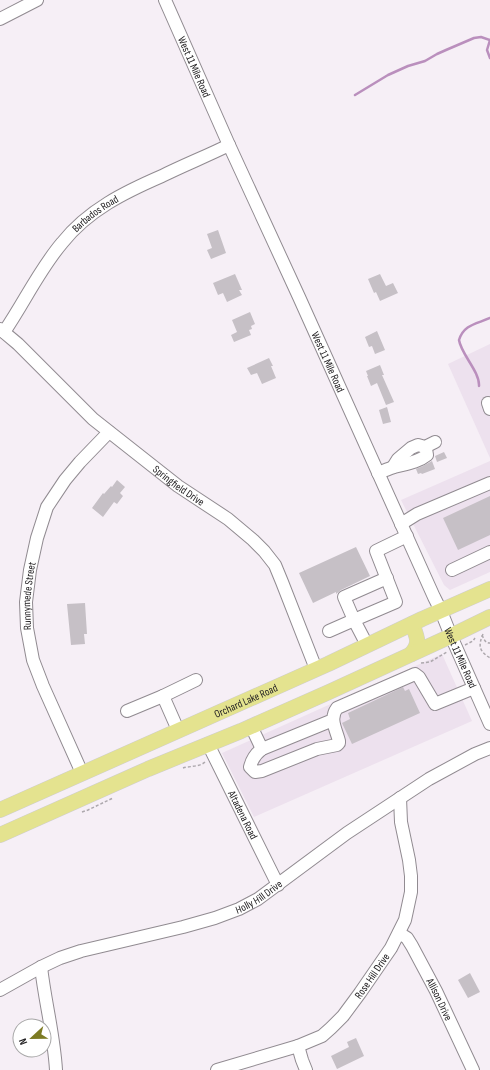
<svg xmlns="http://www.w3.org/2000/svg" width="490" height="1070" viewBox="0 0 490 1070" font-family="'Sofia Sans Condensed',sans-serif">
<rect width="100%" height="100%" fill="#f6eff6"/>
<g fill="#ede1ee">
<path d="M490 344V458L448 364Z"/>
<path d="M490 461V572L450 590 444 585 401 500Z"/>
<path d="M442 654 472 721 254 817 222 753Z"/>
</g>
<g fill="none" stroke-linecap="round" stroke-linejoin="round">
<g stroke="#ba8fbd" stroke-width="2.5">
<path d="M490 40 487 50 490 58"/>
<path d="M355 95 388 75 408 66 425 61 437 54 446 50 474 38 481 37 490 40"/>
<path d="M479 386C480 372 461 354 459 340 464 324 477 324 490 318"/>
</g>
</g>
<g fill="#c6c0c6">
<path d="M218 230 226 253 211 259 207 250 212 248 207 234Z"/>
<path d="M235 274 242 290H239L242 295 227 302 223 293 218 295 213 283Z"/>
<path d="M380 274 386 286 393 283 398 293 380 301 376 292 374 293 368 279Z"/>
<path d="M250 312 255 324 251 326 252 329 249 330 251 335 234 342 231 335 237 332 232 320Z"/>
<path d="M377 331 385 350 375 354 372 346 369 347 365 337Z"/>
<path d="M269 358 273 366H271L276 378 262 384 257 373 251 375 247 368Z"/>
<path d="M380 365 384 375H382L394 402 386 405 377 383 371 386 367 376H368L366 371Z"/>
<path d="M387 407 391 422 383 424 379 410Z"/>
<path d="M444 452 447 458 437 462 435 456Z"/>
<path d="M432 461 435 469 422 474 421 473 418 474 416 469 423 466Z"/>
<path d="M117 480 125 487 120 493 123 496 117 504 114 502 103 517 92 508 103 493 104 494 111 486 112 487Z"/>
<path d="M490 496V535L458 550 443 518Z"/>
<path d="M356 547 370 576 341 590 336 594V592L313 603 299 573Z"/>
<path d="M85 603 87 634H84L85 644 71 645 67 604Z"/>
<path d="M403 687 405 691 409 689 420 713 352 744 342 723 350 719 348 713Z"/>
<path d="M470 973 480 992 468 998 458 980Z"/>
<path d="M356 1038 364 1056 337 1069 331 1056 349 1047 347 1042Z"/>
</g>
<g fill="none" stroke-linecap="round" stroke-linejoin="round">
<g stroke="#918b91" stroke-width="14">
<g id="minor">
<path id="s1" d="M165 0 229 145 299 297 434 597 441 611 451 636 490 724"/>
<path d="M0 19 37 0"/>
<path id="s2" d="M0 329 18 344 93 419 178 486 228 519 253 540 264 551 275 565 282 582 316 669"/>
<path id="s3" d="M4 332C24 303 39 270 62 243 88 210 125 192 162 176 184 165 207 156 229 145"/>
<path d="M488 403 490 409"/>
<path d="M393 467 398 459 411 448 418 445 425 447 435 442"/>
<path d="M378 473C383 471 388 469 394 467 405 464 417 463 427 455L426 449 425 447"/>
<path d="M401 524 417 514 490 483"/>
<path d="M452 570 490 552"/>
<path d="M329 631 354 620 344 597 387 578"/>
<path d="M367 645 354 620 396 602 376 551 407 536"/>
<path d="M127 711 163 696"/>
<path d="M333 720 262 749C255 754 252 759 250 767L255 772 262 771 317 749 337 745 339 743V741C336 729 329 719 337 708L415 674 419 677 435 704 474 688"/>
<path d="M251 726 262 749"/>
<path d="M178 730 163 696 196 680"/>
<path id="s4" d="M208 744 278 885"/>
<path id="s5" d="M82 773 43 686 33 660 27 628 26 602 30 570 37 538 47 507 65 480 80 462 109 432"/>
<path id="s6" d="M399 933 407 938 412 946 436 991 473 1070"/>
<path d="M41 967C45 1002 54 1035 56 1070"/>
<path id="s7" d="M0 990 41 967 60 958 81 951 183 927 215 918 239 909 258 899 347 833 429 779 475 754 490 748"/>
<path d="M298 1046 302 1060 306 1070"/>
<path id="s8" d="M217 1070 298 1046 322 1036 331 1028 343 1016 360 993 391 948 405 920 411 892V876L409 860 401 822 400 798"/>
</g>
</g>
<g stroke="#cfcecf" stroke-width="16">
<g id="major">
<path d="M411 654C421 643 417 637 412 624"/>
<path id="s9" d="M0 810 328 664 422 619 490 589"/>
<path d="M0 835 148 769 241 731 329 692 451 636 490 617"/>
</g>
</g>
<g stroke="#ada8ad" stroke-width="1.5" stroke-dasharray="3 2" stroke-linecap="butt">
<path d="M483 634C478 646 479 651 490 658"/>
<path d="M482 635C484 639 485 643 490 643"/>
<path d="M465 645 473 641 475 638"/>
<path d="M421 663 430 662 447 652"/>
<path d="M183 768C189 766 200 767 205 762"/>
<path d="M82 812 88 810 113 798"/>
</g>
<use href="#minor" stroke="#fff" stroke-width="12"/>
<use href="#major" stroke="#e4e38f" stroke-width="15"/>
</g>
<g text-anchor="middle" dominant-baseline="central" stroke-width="3" stroke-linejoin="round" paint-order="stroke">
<g font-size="11" fill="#242224" stroke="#fff">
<text stroke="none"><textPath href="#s1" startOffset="73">West 11 Mile Road</textPath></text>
<text stroke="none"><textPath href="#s3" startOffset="151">Barbados Road</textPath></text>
<text stroke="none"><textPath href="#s1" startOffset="397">West 11 Mile Road</textPath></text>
<text stroke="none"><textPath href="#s2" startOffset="238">Springfield Drive</textPath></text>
<text stroke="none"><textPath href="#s5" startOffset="188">Runnymede Street</textPath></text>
<text stroke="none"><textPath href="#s1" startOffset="721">West 11 Mile Road</textPath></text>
<text stroke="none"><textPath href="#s9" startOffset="269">Orchard Lake Road</textPath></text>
<text stroke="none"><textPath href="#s4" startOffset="79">Altadena Road</textPath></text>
<text stroke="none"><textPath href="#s7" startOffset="277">Holly Hill Drive</textPath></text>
<text stroke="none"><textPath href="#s8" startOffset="189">Rose Hill Drive</textPath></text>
<text stroke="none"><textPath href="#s6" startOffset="79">Allison Drive</textPath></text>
</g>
</g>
<g transform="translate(32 1038) rotate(248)"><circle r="19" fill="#ffffff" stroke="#a7a7a7"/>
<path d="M0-3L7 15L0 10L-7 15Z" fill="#7c7b23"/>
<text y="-6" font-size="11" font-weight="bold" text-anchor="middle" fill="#242224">N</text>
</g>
</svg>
